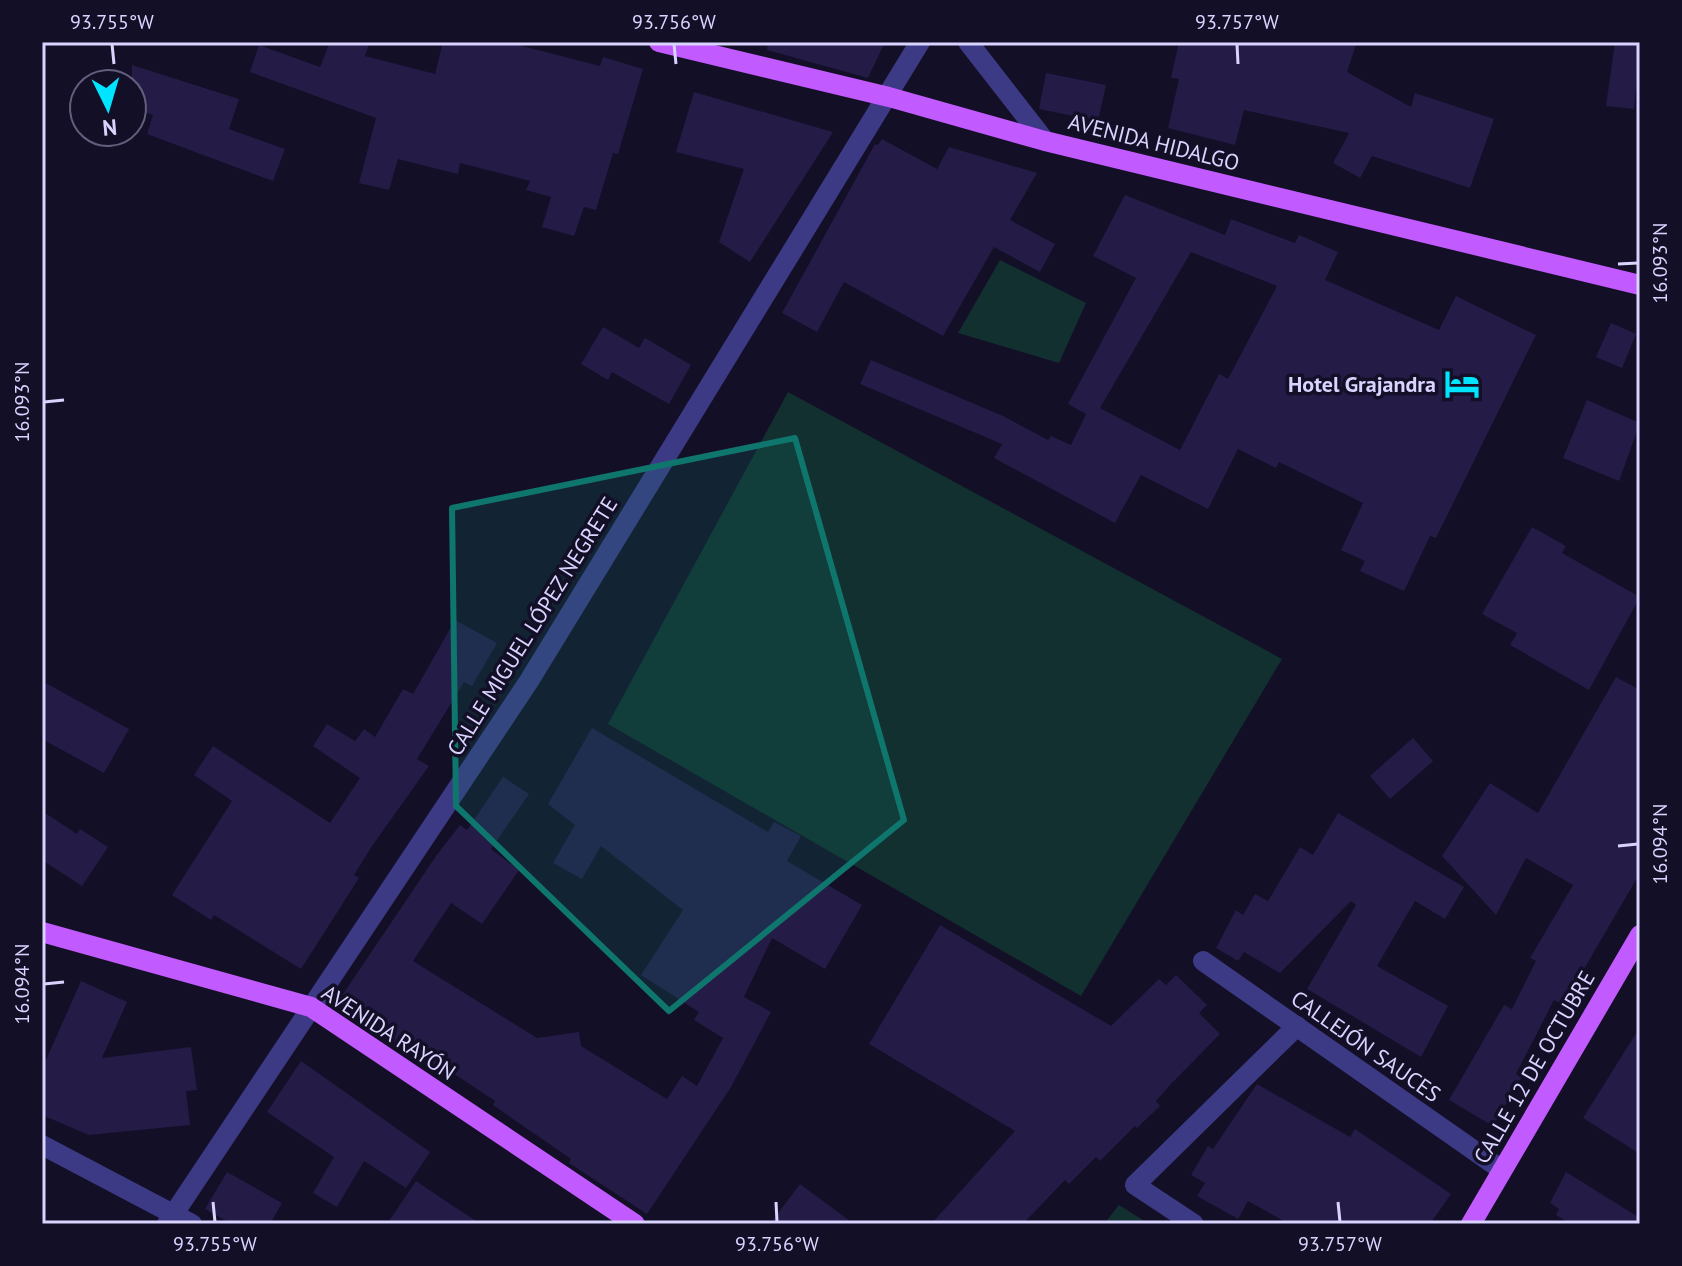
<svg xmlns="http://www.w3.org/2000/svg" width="1682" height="1266" viewBox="0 0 1682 1266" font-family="'PT Sans',sans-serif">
<rect width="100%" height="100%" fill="#130f26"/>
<g fill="#12302f">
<path d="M1000 260 1086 303 1059 363 958 333Z"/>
<path d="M788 392 1282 659 1081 996 608 724Z"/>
<path d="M1119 1205 1149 1224H1104Z"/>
</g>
<g fill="#241b47" fill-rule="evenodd">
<path d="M330 42H370L365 56 435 74 443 42H507L600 66 603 57 643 69 618 154 613 153 596 210 584 207 574 236 542 227 551 197 526 190 530 181 460 163 458 174 398 159 389 190 359 183 376 118 250 72 259 45 320 67Z"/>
<path d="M768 42H885L868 78 767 50Z"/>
<path d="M1179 42H1357L1347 72 1411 107 1415 93 1494 119 1470 188 1372 156 1360 178 1333 163 1349 133 1244 110 1235 145 1168 128 1179 79 1171 78Z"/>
<path d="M1615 42H1640L1634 109 1606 106Z"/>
<path d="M132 65 239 99 229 129 285 149 273 181 147 134 153 115 132 108Z"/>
<path d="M1046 73 1106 85 1098 121 1039 109Z"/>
<path d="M694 92 833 132 750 262 719 242 744 169 676 152Z"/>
<path d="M882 139 937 169 949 147 1037 173 1010 220 1055 244 1040 272 994 247 943 336 844 282 817 332 782 313 875 144 878 145Z"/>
<path d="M1125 195 1225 235 1231 219 1295 243 1299 235 1338 252 1325 280 1439 330 1456 296 1536 335 1436 538 1430 536 1404 591 1360 571 1365 561 1341 550 1363 503 1279 462 1276 468 1238 449 1208 509 1141 475 1115 523 994 458 1002 444 860 384 871 360 1003 416 1048 440 1051 436 1071 445 1086 414 1068 404 1136 278 1093 256ZM1191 252 1277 286 1228 379 1219 374 1180 450 1100 408Z"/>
<path d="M1611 323 1636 334 1622 368 1596 357Z"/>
<path d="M603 327 639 348 645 338 691 365 669 404 612 372 608 380 581 364Z"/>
<path d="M1587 400 1640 423 1619 481 1563 458Z"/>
<path d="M1532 527 1566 546 1562 553 1640 597 1589 690 1510 645 1517 633 1482 614Z"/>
<path d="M455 620 497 643 472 686 464 682 417 759 429 766 372 846 354 875 359 878 301 969 214 915 211 920 172 895 232 801 194 775 213 746 330 823 360 778 313 746 327 724 355 741 364 729 375 737 403 689 413 694Z"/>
<path d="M1616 677 1640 690V873L1563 1005 1554 1000 1516 1074 1522 1077 1493 1126 1449 1100 1504 1005 1512 1009 1536 961 1530 958 1573 885 1526 858 1496 915 1442 856 1490 783 1538 813Z"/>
<path d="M42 681 129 729 104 773 42 739Z"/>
<path d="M592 728 768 832 774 822 801 836 787 861 862 905 825 969 772 938 744 997 771 1012 731 1087 647 1214 569 1163 571 1159 493 1105 495 1101 447 1069 443 1075 400 1048 337 1003 436 856 460 825 467 830 503 777 529 794 491 849 519 870 482 924 451 903 413 961 537 1038 579 1032 581 1046 667 1099 682 1076 697 1086 723 1038 694 1020 699 1012 641 975 683 910 601 846 582 879 553 863 575 825 548 804Z"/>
<path d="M1413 738 1433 761 1390 799 1370 776Z"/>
<path d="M42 811 77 834 80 829 108 847 82 886 42 860Z"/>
<path d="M1338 813 1464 887 1445 919 1415 901 1377 966 1448 1006 1421 1057 1307 989 1356 905 1351 901 1280 973 1244 952 1238 961 1216 948 1236 910 1243 915 1255 894 1268 901 1300 847 1313 855Z"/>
<path d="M940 925 1111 1026 1159 979 1166 985 1176 975 1207 1005 1199 1013 1220 1034 1171 1084 1156 1101 1160 1106 1137 1128 1135 1126 1100 1161 1096 1157 1069 1184 1065 1180 1023 1224H931L1015 1131 869 1044Z"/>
<path d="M81 981 127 1002 102 1058 191 1047 197 1090 186 1091 190 1125 89 1135 42 1115V1069Z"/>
<path d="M1640 1027V1154L1583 1118Z"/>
<path d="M301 1061 430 1152 406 1188 364 1161 337 1207 313 1193 334 1157 267 1112Z"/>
<path d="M1257 1084 1350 1137 1355 1129 1451 1194 1430 1224H1289L1248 1201 1238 1219 1197 1196 1205 1183 1191 1175 1208 1146 1213 1149Z"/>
<path d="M227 1172 282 1203 270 1224H232L205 1209Z"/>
<path d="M1566 1172 1640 1218V1224H1571L1556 1215 1559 1209 1550 1203Z"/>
<path d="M416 1181 450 1204 481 1224H387Z"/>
<path d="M800 1184 854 1224H770Z"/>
</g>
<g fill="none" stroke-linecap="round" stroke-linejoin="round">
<g stroke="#3d3a85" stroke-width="20">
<path d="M968 42 1045 141"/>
<path d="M1203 961 1502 1170"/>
<path d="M42 1145 192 1224"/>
<path d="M167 1224 529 681 920 42"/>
<path d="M1194 1224 1135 1185 1297 1026"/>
</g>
<g stroke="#c25bff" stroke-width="20">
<path d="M659 42 889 97 1045 141 1640 285"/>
<path d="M42 932 311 1007 635 1224"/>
<path d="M1471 1224 1640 935"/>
</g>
</g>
<path fill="#0f766e" fill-opacity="0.2" stroke="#0f766e" stroke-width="6" stroke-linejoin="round" d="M795 438 904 820 669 1011 456 806 452 508Z"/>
<path fill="none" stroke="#d9d4ff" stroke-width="3" d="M112 44 114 64M674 44 676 64M1237 44 1238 64M1618 264 1638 263M44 402 64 400M1618 846 1638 844M44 984 64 982M213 1202 215 1222M776 1202 777 1222M1338 1202 1340 1222"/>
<defs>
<g id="hotel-bare" transform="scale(2.76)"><path d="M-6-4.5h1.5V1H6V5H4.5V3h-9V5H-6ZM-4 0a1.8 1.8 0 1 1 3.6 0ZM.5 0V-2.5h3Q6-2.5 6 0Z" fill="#00e5ff" stroke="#130f26" stroke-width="2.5" paint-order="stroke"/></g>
</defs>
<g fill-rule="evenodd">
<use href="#hotel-bare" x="1462" y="384"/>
</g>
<g text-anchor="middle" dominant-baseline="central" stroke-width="7" stroke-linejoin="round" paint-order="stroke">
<g font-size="22" fill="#d9d4ff" stroke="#130f26">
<text transform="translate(1154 142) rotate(14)">AVENIDA HIDALGO</text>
<text transform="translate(532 626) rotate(-58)">CALLE MIGUEL LÓPEZ NEGRETE</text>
<text transform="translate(389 1032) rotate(33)">AVENIDA RAYÓN</text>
<text transform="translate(1366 1046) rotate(35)">CALLEJÓN SAUCES</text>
<text transform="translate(1534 1067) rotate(-60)">CALLE 12 DE OCTUBRE</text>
</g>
<g font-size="22" font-weight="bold" fill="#d9d4ff" stroke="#130f26" text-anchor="end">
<text x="1436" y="384">Hotel Grajandra</text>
</g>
</g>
<rect width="1682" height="1266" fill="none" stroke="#130f26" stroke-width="88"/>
<g transform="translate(108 108) rotate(175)"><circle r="38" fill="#130f26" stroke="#625e7d" stroke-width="2"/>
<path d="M0-6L14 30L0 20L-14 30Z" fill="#00e5ff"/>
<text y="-12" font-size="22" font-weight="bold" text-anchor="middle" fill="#d9d4ff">N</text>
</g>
<rect x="44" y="44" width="1594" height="1178" fill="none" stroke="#d9d4ff" stroke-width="3"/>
<g font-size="20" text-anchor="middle" fill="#d9d4ff">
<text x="112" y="29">93.755°W</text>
<text x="674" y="29">93.756°W</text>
<text x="1237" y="29">93.757°W</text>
<text transform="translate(1660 263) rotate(-90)" y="7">16.093°N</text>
<text transform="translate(22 402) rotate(-90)" y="7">16.093°N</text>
<text transform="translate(1660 844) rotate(-90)" y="7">16.094°N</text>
<text transform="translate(22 984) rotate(-90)" y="7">16.094°N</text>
<text x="215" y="1251">93.755°W</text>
<text x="777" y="1251">93.756°W</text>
<text x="1340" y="1251">93.757°W</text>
</g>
</svg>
